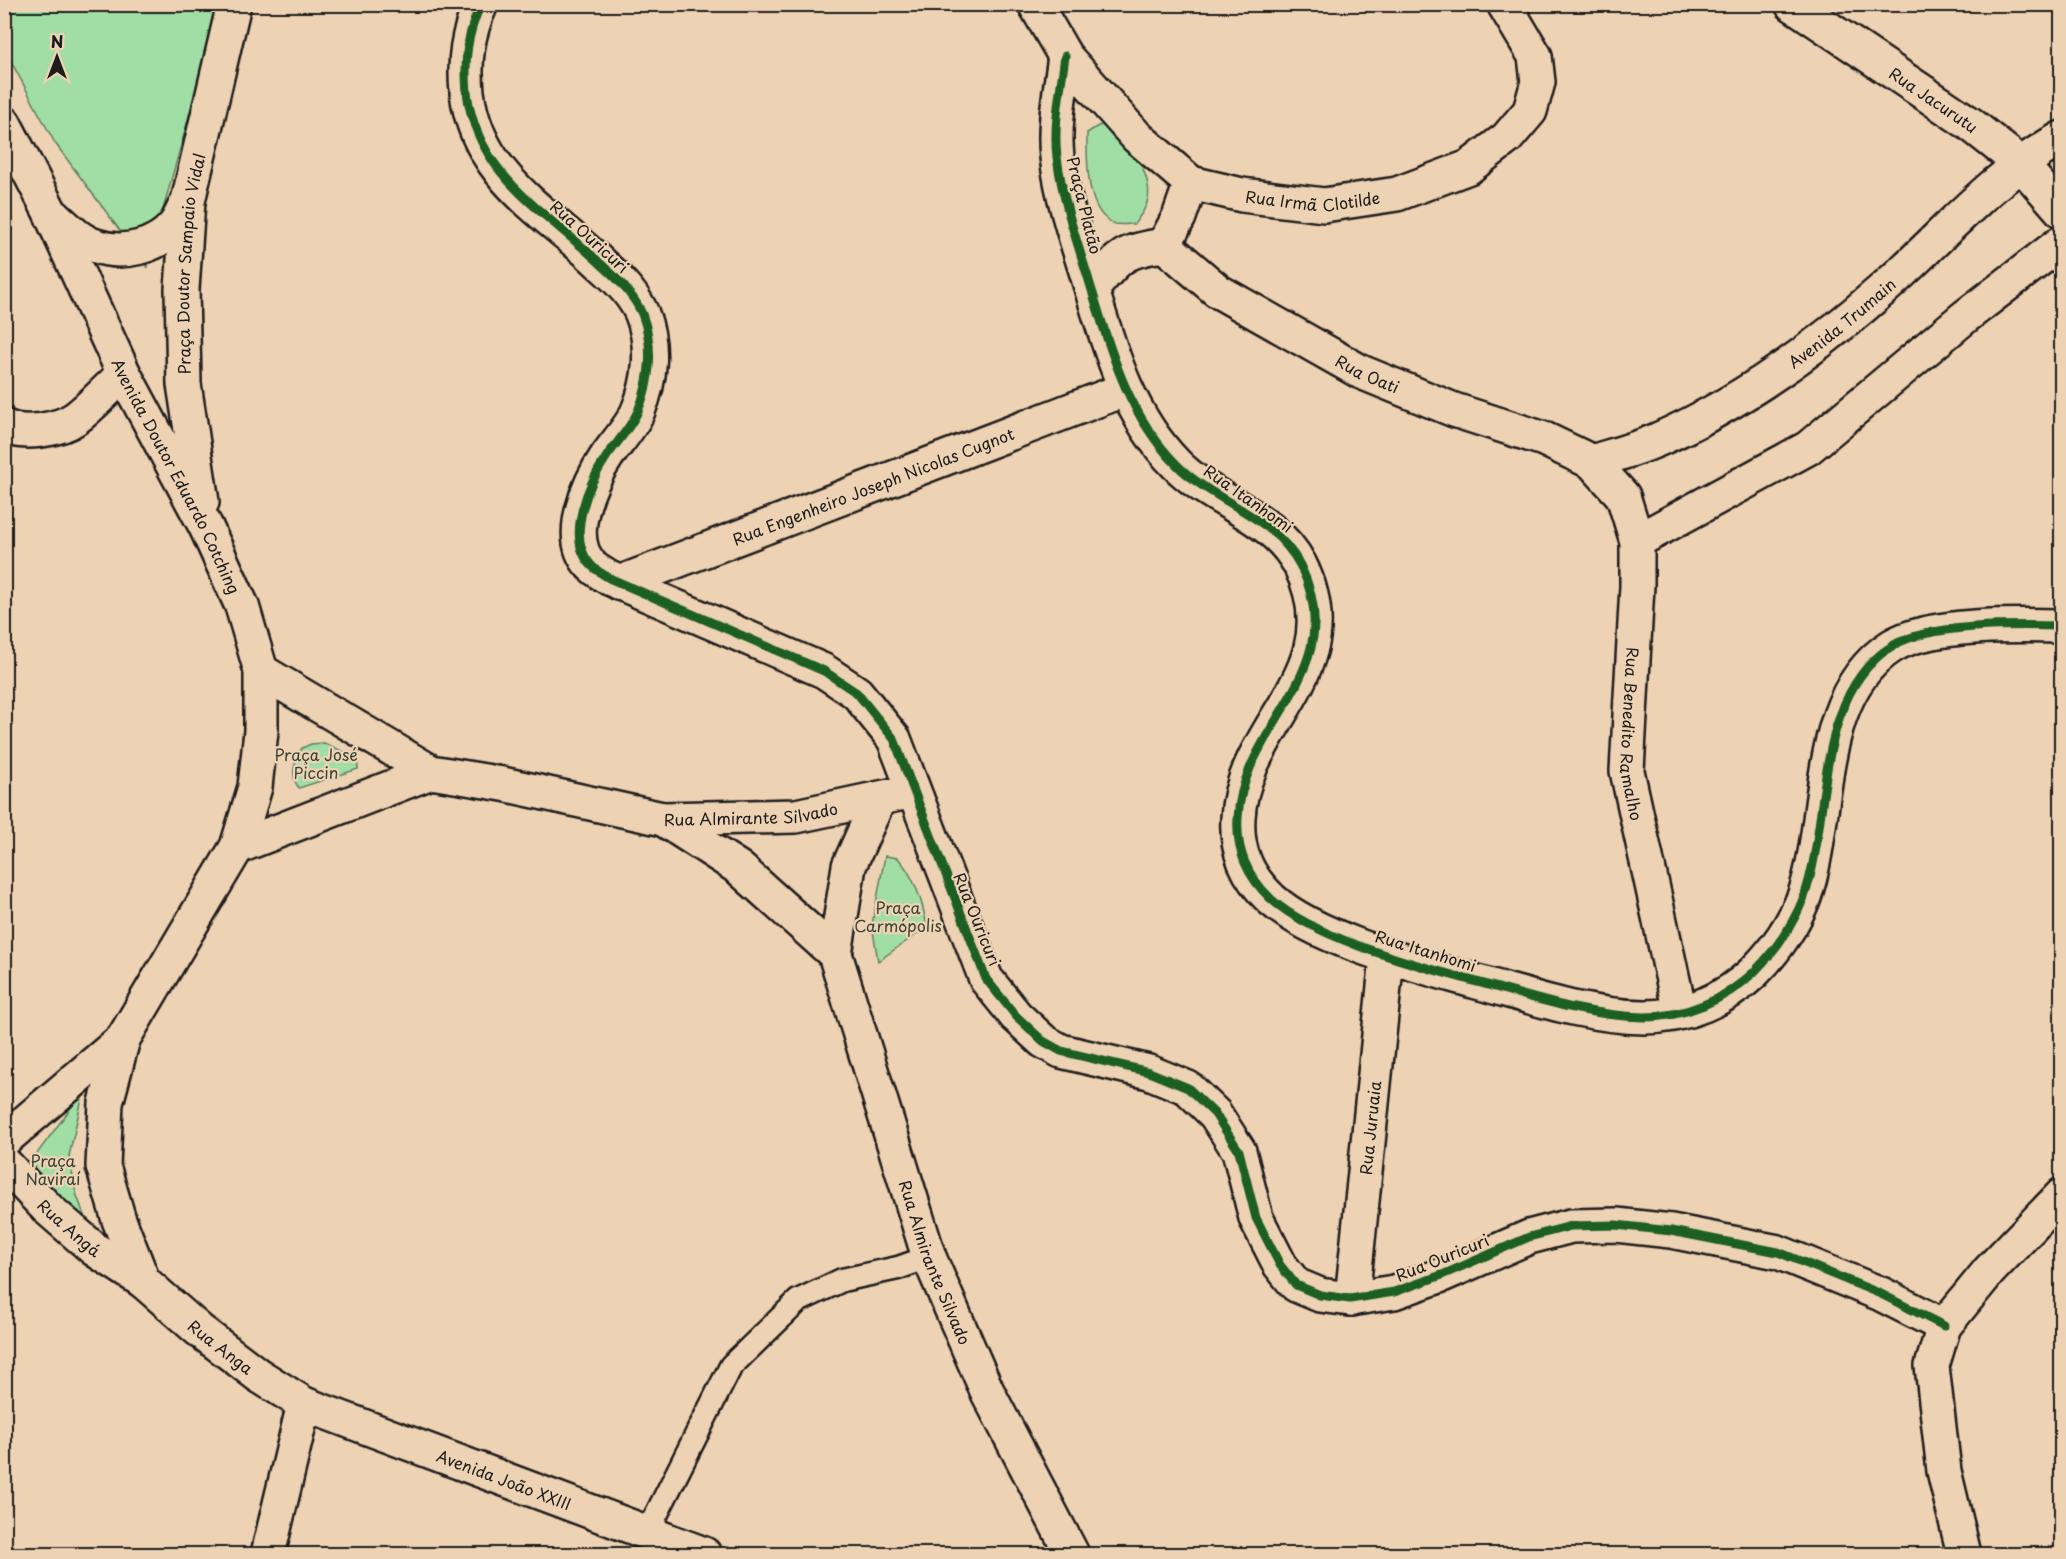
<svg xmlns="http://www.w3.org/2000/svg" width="2066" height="1559" viewBox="0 0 2066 1559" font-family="'Playpen Sans',sans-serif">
<rect width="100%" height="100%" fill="#eed2b4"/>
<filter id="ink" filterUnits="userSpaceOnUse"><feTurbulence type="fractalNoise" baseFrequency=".0167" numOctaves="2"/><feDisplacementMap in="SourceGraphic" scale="12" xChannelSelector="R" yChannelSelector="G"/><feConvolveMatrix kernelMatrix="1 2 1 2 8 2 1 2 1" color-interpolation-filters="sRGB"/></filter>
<g filter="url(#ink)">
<g fill="#a1dea5" stroke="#5e7d60" stroke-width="1.5">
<path d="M4 5H220L147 267 55 143 5 50Z"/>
<path d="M1111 123C1127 137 1153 176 1148 199 1146 209 1140 216 1134 224 1129 224 1120 225 1115 224 1085 214 1087 158 1087 133L1098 126Z"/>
<path d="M324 743 357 758 358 769 299 788C289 776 295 760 302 748L311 744Z"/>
<path d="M885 856 898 858C914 876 923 903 927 927L878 961 872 925Z"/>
<path d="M84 1090 69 1156 76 1193 90 1231 32 1176 36 1155Z"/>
</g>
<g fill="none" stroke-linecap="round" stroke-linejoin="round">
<g stroke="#1c1c1c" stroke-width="27">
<path id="lane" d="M647 1533 731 1366 798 1301 842 1280 898 1268 929 1257"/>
</g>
<g stroke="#1c1c1c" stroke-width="38">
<g id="street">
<path d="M481 4C467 34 464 60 467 92 477 177 546 211 602 265 617 278 634 295 642 314 654 345 651 380 638 411 631 427 617 442 607 456 590 481 564 537 591 565 595 570 603 574 609 578L824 671 857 693 894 739 986 979 1016 1016 1043 1041 1061 1051 1149 1072 1188 1088 1215 1114 1239 1151 1256 1218 1280 1265 1296 1285 1320 1295 1350 1299 1394 1292 1442 1275 1529 1237 1571 1226 1616 1225 1671 1231 1778 1252 1881 1294 1944 1326"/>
<path id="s1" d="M1035 4 1065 56 1137 137 1191 183 1242 195 1324 205 1397 194 1469 167 1507 138 1530 111 1538 82 1535 56 1504 4"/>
<path id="s2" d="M1792 4 1969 123 2020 163 2062 211"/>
<path d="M1065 56C1061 88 1053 124 1057 157 1062 197 1075 236 1087 274 1108 342 1125 412 1176 464 1214 503 1274 515 1300 565 1353 671 1242 724 1238 818 1236 851 1247 876 1271 899 1317 940 1417 965 1477 982 1532 997 1586 1016 1644 1017 1685 1017 1725 1000 1754 972 1775 951 1793 925 1804 897 1832 818 1812 697 1892 646 1929 623 2018 625 2062 626"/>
<path id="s3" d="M1164 245 1218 291 1361 372 1454 410 1544 439 1592 462 1623 496 1637 541V586L1627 771 1680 1012"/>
<path d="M1092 289C1119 257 1121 251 1164 245L1179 217 1191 183"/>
<path d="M4 426C23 436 59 430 76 418 93 405 108 388 124 374"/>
<path id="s4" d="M1592 462C1614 455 1637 449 1657 440 1739 404 1814 350 1881 291 1941 239 1990 177 2062 138"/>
<path d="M1637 541 1808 448 1966 316 2062 242"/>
<path id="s5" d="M619 583 1126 389"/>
<path id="s6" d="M663 819 796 816 913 791"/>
<path d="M835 954 849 866 879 799"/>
<path id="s7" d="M1352 1299 1387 957"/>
<path d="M1964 1554 1944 1471 1932 1366 1944 1326 1989 1271 2062 1195"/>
</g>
</g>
<g stroke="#1c1c1c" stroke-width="38">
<g id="secondary">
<path id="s8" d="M4 123 49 210 124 374 206 527 242 606 261 671V731L255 787 237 847 123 1039 106 1103 103 1166 119 1220 143 1281"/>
<path d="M54 216C66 227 80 241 96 246 122 255 156 248 174 226 180 219 183 209 188 201"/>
<path id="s9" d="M202 502 184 384 182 289 188 201 234 4"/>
<path id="s10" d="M261 671 431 772 503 784 663 819 739 868 835 954 929 1257 987 1391 1072 1554"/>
<path d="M237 847 431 772"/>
<path d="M4 1140 123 1039"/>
<path id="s11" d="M4 1163 48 1209 94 1249 143 1281 199 1330 258 1375 304 1404"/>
</g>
</g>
<g stroke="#1c1c1c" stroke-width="38">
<g id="primary">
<path id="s12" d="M268 1554 304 1404 704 1554"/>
</g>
</g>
<use href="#lane" stroke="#eed2b4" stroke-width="22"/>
<use href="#street" stroke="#eed2b4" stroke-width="33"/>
<use href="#secondary" stroke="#eed2b4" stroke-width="33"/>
<use href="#primary" stroke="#eed2b4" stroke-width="33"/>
<g stroke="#eed2b4" stroke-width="13">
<g id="cycleway">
<path d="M481 4C467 34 464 60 467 92 477 177 546 211 602 265 617 278 634 295 642 314 654 345 651 380 638 411 631 427 617 442 607 456 590 481 564 537 591 565 595 570 603 574 609 578L824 671 857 693 894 739 986 979 1016 1016 1043 1041 1061 1051 1149 1072 1188 1088 1215 1114 1239 1151 1256 1218 1280 1265 1296 1285 1320 1295 1350 1299 1394 1292 1442 1275 1529 1237 1571 1226 1616 1225 1671 1231 1778 1252 1881 1294 1944 1326"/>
<path d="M1065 56C1061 88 1053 124 1057 157 1062 197 1075 236 1087 274 1108 342 1125 412 1176 464 1214 503 1274 515 1300 565 1353 671 1242 724 1238 818 1236 851 1247 876 1271 899 1317 940 1417 965 1477 982 1532 997 1586 1016 1644 1017 1685 1017 1725 1000 1754 972 1775 951 1793 925 1804 897 1832 818 1812 697 1892 646 1929 623 2018 625 2062 626"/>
</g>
</g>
<use href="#cycleway" stroke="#1b5e20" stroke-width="9"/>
</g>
</g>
<g text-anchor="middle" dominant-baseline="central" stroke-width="4.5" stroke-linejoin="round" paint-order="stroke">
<g font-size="16" fill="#1c1c1c" stroke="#eed2b4">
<text stroke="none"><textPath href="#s2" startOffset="171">Rua Jacurutu</textPath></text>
<text stroke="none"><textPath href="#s1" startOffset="363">Rua Irmã Clotilde</textPath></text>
<text transform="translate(1085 205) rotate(76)">Praça Platão</text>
<text transform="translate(590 236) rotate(42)">Rua Ouricuri</text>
<text stroke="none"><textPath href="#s9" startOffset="240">Praça Doutor Sampaio Vidal</textPath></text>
<text stroke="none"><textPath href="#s4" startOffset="288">Avenida Trumain</textPath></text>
<text stroke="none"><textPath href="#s3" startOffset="242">Rua Oati</textPath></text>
<text stroke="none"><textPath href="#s8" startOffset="393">Avenida Doutor Eduardo Cotching</textPath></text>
<text stroke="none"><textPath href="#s5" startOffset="272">Rua Engenheiro Joseph Nicolas Cugnot</textPath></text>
<text transform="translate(1249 498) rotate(35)">Rua Itanhomi</text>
<text stroke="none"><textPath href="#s3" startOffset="770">Rua Benedito Ramalho</textPath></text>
<text stroke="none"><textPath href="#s6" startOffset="88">Rua Almirante Silvado</textPath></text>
<text transform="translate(978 919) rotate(68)">Rua Ouricuri</text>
<text transform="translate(1426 950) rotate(17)">Rua Itanhomi</text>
<text stroke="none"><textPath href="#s7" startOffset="172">Rua Juruaia</textPath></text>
<text stroke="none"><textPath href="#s11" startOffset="92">Rua Angá</textPath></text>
<text transform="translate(1442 1257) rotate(-22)">Rua Ouricuri</text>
<text stroke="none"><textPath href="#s10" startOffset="978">Rua Almirante Silvado</textPath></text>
<text stroke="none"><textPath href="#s11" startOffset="285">Rua Anga</textPath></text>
<text stroke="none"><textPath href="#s12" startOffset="368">Avenida João XXIII</textPath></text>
</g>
<g font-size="16" fill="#374337" stroke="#eed2b4">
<text x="316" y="754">Praça José<tspan x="316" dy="18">Piccin</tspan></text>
<text x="898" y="907">Praça<tspan x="898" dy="18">Carmópolis</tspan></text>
<text x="53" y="1160">Praça<tspan x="53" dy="18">Naviraí</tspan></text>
</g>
</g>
<rect width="2066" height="1559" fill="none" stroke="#eed2b4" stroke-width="24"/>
<rect x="12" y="12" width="2042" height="1535" fill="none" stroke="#1c1c1c" stroke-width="2" filter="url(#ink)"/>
<g transform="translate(57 57)" stroke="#eed2b4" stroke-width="4.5" paint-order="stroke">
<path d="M0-4.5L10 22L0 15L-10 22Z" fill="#1c1c1c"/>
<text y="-9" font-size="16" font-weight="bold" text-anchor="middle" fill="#1c1c1c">N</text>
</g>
</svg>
